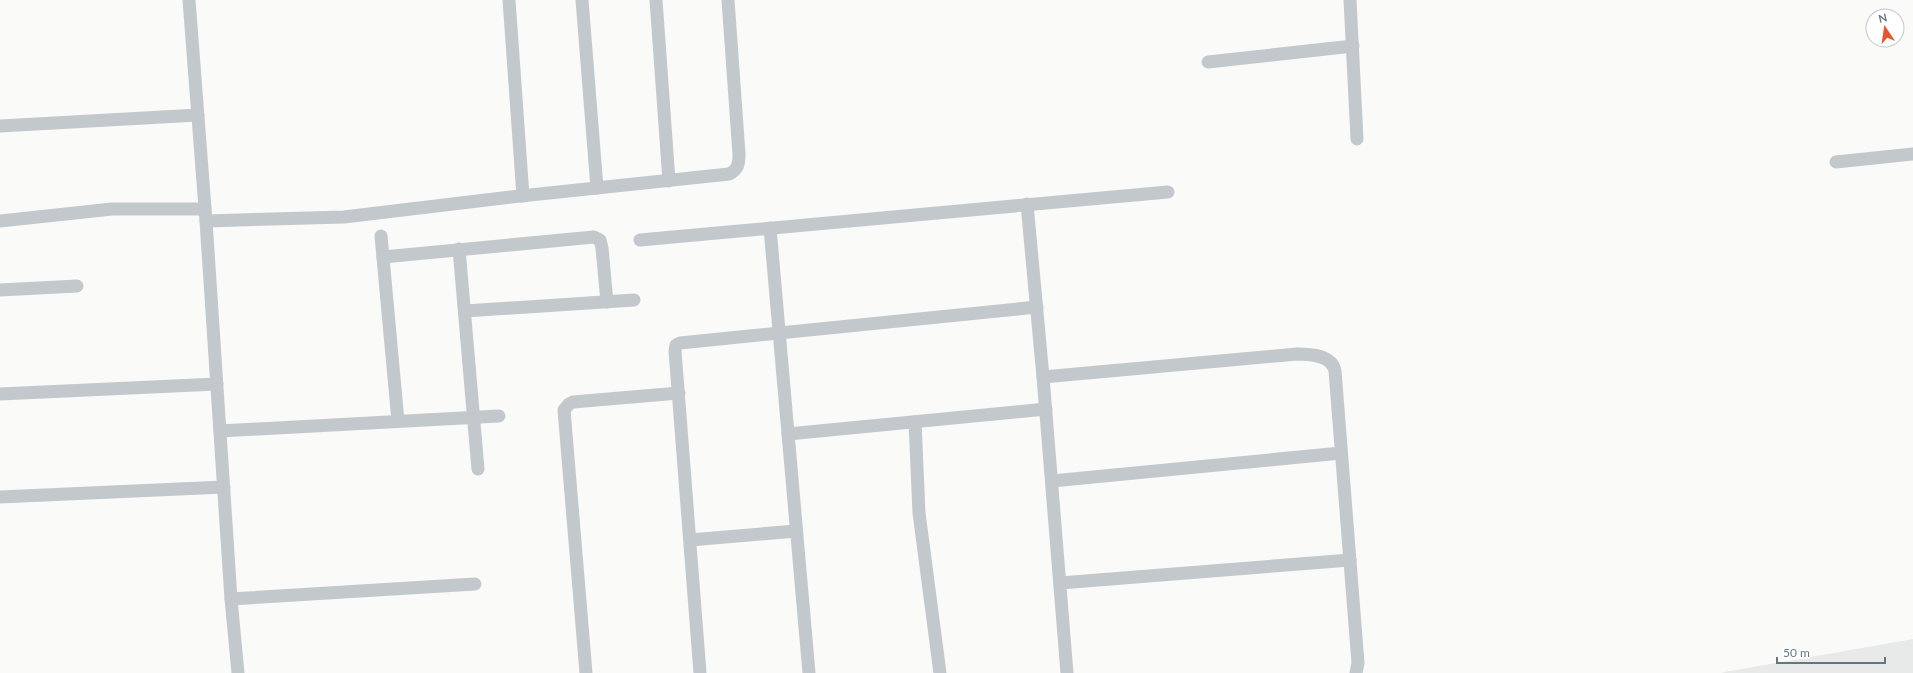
<svg xmlns="http://www.w3.org/2000/svg" width="1913" height="673" viewBox="0 0 1913 673" font-family="Lato,sans-serif">
<rect width="100%" height="100%" fill="#fafaf8"/>
<path fill="#e8e9e9" d="M1913 639V673H1721L1725 672Z"/>
<g fill="none" stroke-linecap="round" stroke-linejoin="round">
<g stroke="#c3c8cc" stroke-width="13">
<path d="M189 0 206 221 231 599 238 673"/>
<path d="M509 0 523 196"/>
<path d="M582 0 597 188"/>
<path d="M656 0 669 181"/>
<path d="M1350 0 1357 139"/>
<path d="M1208 62 1353 46"/>
<path d="M0 126 198 115"/>
<path d="M1836 162 1913 154"/>
<path d="M1027 204 1043 377 1067 673"/>
<path d="M0 221 112 209H205"/>
<path d="M206 221 344 217 511 197 729 174C738 170 739 164 739 154L728 0"/>
<path d="M770 228 809 673"/>
<path d="M381 236 398 421"/>
<path d="M640 240 1168 192"/>
<path d="M459 249 478 469"/>
<path d="M383 257 594 237 600 240 602 248 607 302"/>
<path d="M0 290 77 286"/>
<path d="M465 311 634 300"/>
<path d="M1043 377 1297 354C1311 354 1332 355 1335 371L1358 663 1356 673"/>
<path d="M0 394 217 384"/>
<path d="M915 422 919 513 940 673"/>
<path d="M220 431 499 416"/>
<path d="M788 434 1046 409"/>
<path d="M1052 481 1341 453"/>
<path d="M0 497 224 487"/>
<path d="M690 540 796 531"/>
<path d="M1060 583 1350 560"/>
<path d="M231 599 475 584"/>
<path d="M586 673 564 410 569 404 573 402 679 393"/>
<path d="M700 673 675 351 676 345 680 343 1037 307"/>
</g>
</g>
<g transform="translate(1885 28) rotate(347)"><circle r="19" fill="#ffffff" stroke="#c1c8cd"/>
<path d="M0-3L7 15L0 10L-7 15Z" fill="#e4572e"/>
<text y="-6" font-size="11" font-weight="bold" text-anchor="middle" fill="#657683">N</text>
</g>
<path d="M1777 657v6h108v-6" fill="none" stroke="#657683" stroke-width="2"/>
<text x="1783" y="657" font-size="12" fill="#657683" stroke="#ffffff" stroke-width="3" paint-order="stroke">50 m</text>
</svg>
